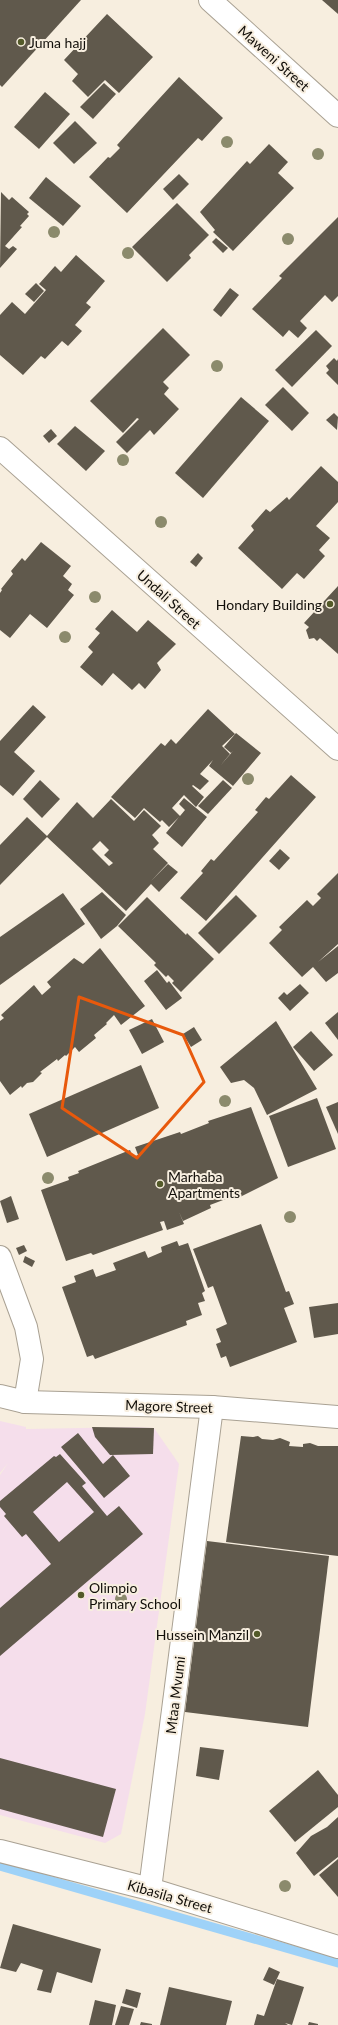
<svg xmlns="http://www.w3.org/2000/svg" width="338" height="2025" viewBox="0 0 338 2025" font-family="Lato,sans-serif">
<rect width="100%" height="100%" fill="#f7eedf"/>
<path fill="#f5deeb" d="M0 1421 26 1427V1429L137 1427 154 1428 179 1464 145 1714 121 1834 105 1843 0 1815V1475L8 1463 0 1473Z"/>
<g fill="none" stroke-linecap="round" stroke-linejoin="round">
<path stroke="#9ed2f8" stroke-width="9" d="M0 1866 338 1963"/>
</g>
<g fill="#60594c" fill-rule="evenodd">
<path d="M0 0H81L2 87 0 85Z"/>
<path d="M322 0H338V14Z"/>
<path d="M107 14 153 57 119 93 105 80 88 97 72 81 78 74 64 60Z"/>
<path d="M179 77 223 118 202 141 198 138 127 213 89 177 108 157 110 158 120 148 117 145Z"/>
<path d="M104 83 116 94 93 119 80 107Z"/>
<path d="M45 92 70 114 39 149 14 127Z"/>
<path d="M75 121 97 143 74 164 53 143Z"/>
<path d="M269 144 288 162 278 173 294 188 233 251 213 232 215 230 200 212 247 161 250 164Z"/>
<path d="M179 174 189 184 173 200 163 189Z"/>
<path d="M46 177 81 206 63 226 29 198Z"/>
<path d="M1 192 9 200 12 197 29 212 27 214 29 216 20 226 22 227 5 246 9 249 13 246 17 249 0 268Z"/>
<path d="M177 203 209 235 189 255 191 258 167 282 132 247Z"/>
<path d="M338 217V296L332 302 325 295 300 321 307 328 298 338 289 330 283 337 252 309 282 278 279 276Z"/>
<path d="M216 238 228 248 223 253 212 242Z"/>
<path d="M76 255 105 281 86 303 91 307 75 325 82 331 68 346 62 341 45 359 41 356 23 375 0 355V315L12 302 25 314 46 290 39 284 55 266 61 272Z"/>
<path d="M36 283 44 291 34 302 25 294Z"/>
<path d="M230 288 239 295 221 317 213 310Z"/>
<path d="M163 328 190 355 163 382 169 388 164 394 179 409 154 435 150 430 127 453 116 442 139 419 137 418 123 433 90 401Z"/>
<path d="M316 330 332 346 292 387 275 370Z"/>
<path d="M334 358 337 361 338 359V385L326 373 329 370 326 366Z"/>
<path d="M283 387 309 413 292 431 265 405Z"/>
<path d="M241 397 269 421 203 498 175 473Z"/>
<path d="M334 413 338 417 337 430 326 420Z"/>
<path d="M75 426 105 451 86 471 57 444Z"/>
<path d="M51 429 57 436 49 443 43 436Z"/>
<path d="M321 466 338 482V502L316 526 330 538 319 550 325 556 304 579 297 573 282 589 238 548 254 530 251 526 266 509 270 512 287 497 289 500Z"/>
<path d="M41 542 71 566 63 576 72 584 68 590 74 595 47 628 30 614 10 638 0 630V593L2 590 1 589 13 574 11 571 22 558 25 561Z"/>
<path d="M198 553 203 558 196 567 190 562Z"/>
<path d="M338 586V654L320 638 317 641 314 638 309 639 306 630 309 627 304 623Z"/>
<path d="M112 610 137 632 148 620 176 644 157 663 161 670 145 689 139 683 132 690 113 673 102 686 80 667 93 652 88 647 100 633 95 629Z"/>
<path d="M33 705 46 717 14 752 35 771 13 796 0 785V741Z"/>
<path d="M208 709 235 734 222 746 230 754 220 766 233 751 231 753 224 747 236 733 261 753 233 786 209 766 213 760 200 774 209 781 200 790 193 785 192 786 204 797 196 807 184 795 172 808 180 816 185 810 179 804 184 798 207 817 182 847 166 833 179 817 169 827 162 820 160 822 144 808 135 818 111 797 161 743 165 746 171 739 176 744Z"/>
<path d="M291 775 316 797 206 921 180 898 203 873 201 871 211 859 214 861 258 812 255 810 266 797 269 799Z"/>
<path d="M40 780 60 799 42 818 23 799Z"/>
<path d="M223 780 232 788 208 814 198 806Z"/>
<path d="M111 799 134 821 144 810 161 826 152 835 159 843 153 849 168 863 151 881 168 864 178 872 159 892 151 884 126 911 47 837 0 885V845L27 817 47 836 77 802 93 818ZM100 841 109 850 104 855 113 863 109 866 92 849Z"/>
<path d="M280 849 290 858 279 870 269 861Z"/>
<path d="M338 873V944L318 962 338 946V973L326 982 313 967 302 977 269 943 282 930 279 927 307 900 313 906 321 898 317 894Z"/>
<path d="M102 892 126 915 117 926 101 939 80 909Z"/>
<path d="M63 893 85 924 0 985V937Z"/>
<path d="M236 895 257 916 219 954 198 933Z"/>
<path d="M147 897 186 935 187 933 190 936 214 959 181 992 172 983 174 981 168 975 166 977 154 965 156 963 118 926Z"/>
<path d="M100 948 145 1006 121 1025 114 1015 106 1023 107 1024 94 1035 96 1038 79 1052 75 1047 66 1056 65 1055 58 1061 57 1059 40 1072 42 1073 33 1082 27 1083 22 1088 21 1086 10 1095 0 1081V1021L4 1018 1 1015 34 985 42 995 51 987 47 982 74 958 83 964Z"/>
<path d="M157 970 167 983 169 981 182 998 166 1010 144 981Z"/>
<path d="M300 984 309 993 290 1011 278 998 284 992 287 995Z"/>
<path d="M338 1012V1040L325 1023Z"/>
<path d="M152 1019 164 1042 142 1054 129 1030Z"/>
<path d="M276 1021 317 1089 267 1115 254 1088 244 1080 231 1083 220 1067Z"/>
<path d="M194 1027 202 1040 191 1047 183 1034Z"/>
<path d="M311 1031 333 1055 314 1071 293 1047Z"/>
<path d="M141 1065 159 1108 47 1157 29 1114Z"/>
<path d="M317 1098 336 1149 288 1167 269 1116Z"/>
<path d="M338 1102V1134L326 1107Z"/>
<path d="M251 1107 278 1178 240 1197 239 1194 210 1205 211 1208 183 1221 179 1212 184 1224 167 1230 164 1221 160 1222 163 1230 93 1255 91 1253 66 1261 41 1190 69 1180 68 1177 79 1173 78 1171 130 1150 133 1157 138 1155 135 1147 180 1132 181 1134 209 1123 208 1121Z"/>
<path d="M11 1196 19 1219 7 1223 0 1201Z"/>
<path d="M261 1224 286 1292 289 1291 294 1304 284 1308 297 1342 230 1367 226 1356 221 1358 216 1344 221 1342 216 1329 227 1324 213 1286 208 1288 193 1249Z"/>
<path d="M177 1241 179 1246 188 1243 205 1291 202 1293 205 1301 198 1303 202 1315 186 1321 187 1325 95 1359 93 1355 87 1357 62 1287 76 1282 74 1276 93 1269 96 1277 116 1270 113 1263 145 1251 148 1258 162 1252 161 1247Z"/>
<path d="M24 1245 27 1251 19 1255 16 1248Z"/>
<path d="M25 1256 35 1261 32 1267 23 1262Z"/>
<path d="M338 1303V1334L314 1338 309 1307Z"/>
<path d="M92 1427 154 1428 153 1454 110 1455 95 1437Z"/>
<path d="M78 1433 103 1464 113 1455 130 1476 104 1498 61 1447Z"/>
<path d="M241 1436 253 1437 258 1436 262 1439 273 1440 280 1438 290 1442 289 1446 303 1447V1444L310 1443 318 1446H338V1556L226 1542Z"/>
<path d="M60 1454 86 1483 82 1486 107 1516 119 1506 143 1534 0 1656V1608L51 1564 26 1534 22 1537 4 1516 6 1514 0 1507V1501L54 1456 56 1457ZM67 1482 94 1512 59 1542 33 1512Z"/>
<path d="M207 1541 329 1556 308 1727 185 1712Z"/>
<path d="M200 1747 224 1750 219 1780 196 1776Z"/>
<path d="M0 1758 116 1789 103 1837 0 1809Z"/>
<path d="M318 1770 338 1795V1807L295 1842 269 1811Z"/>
<path d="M338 1817V1857L314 1876 296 1853 311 1836 327 1827Z"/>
<path d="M338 1859V1897L319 1875Z"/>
<path d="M13 1924 101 1949 92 1983 57 1972 51 1993 37 1990 43 1970 21 1963 16 1972 0 1968Z"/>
<path d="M269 1967 280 1972 274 1985 263 1980Z"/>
<path d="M277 1979 304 1987 292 2025 285 2023 288 2025H254L257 2014 264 2016Z"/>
<path d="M169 1987 232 2001 226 2025H160Z"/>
<path d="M126 1989 141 1993 137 2008 122 2003Z"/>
<path d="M95 2000 116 2005 112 2025H89Z"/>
<path d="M121 2006 134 2009 129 2025H115Z"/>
<path d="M141 2022 152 2024V2025H140Z"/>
<path d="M309 2022 318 2024V2025H308Z"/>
</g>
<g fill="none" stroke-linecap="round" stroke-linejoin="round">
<g stroke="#a9a193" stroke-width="24">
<g id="minor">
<path d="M210 0 338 116"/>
<path d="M0 448 338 749"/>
<path d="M0 1257 26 1327 32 1359 25 1402"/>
<path d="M0 1396 25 1402 212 1407 338 1417"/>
<path d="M0 1851 150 1889 338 1947"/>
<path d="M150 1889 212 1407"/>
</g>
</g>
<use href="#minor" stroke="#fff" stroke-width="22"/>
</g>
<g fill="#8b8a6c">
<circle cx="227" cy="142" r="6"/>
<circle cx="318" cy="154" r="6"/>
<circle cx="54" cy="232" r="6"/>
<circle cx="288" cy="239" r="6"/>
<circle cx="128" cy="253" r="6"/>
<circle cx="217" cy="366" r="6"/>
<circle cx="123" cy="460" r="6"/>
<circle cx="161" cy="522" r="6"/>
<circle cx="95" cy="597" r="6"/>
<circle cx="65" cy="637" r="6"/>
<circle cx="248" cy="779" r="6"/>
<circle cx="225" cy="1101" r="6"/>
<circle cx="48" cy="1178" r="6"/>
<circle cx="290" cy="1217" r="6"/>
<circle cx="121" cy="1599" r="6"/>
<circle cx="285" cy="1886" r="6"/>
</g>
<path fill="none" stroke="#e8590c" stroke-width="3" stroke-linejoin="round" d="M79 997 183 1035 204 1082 137 1158 62 1108Z"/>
<g fill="#535a29" stroke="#f7eedf" stroke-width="1.5">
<circle cx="21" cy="42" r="4"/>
<circle cx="330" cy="604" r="4"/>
<circle cx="160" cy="1184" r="4"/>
<circle cx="81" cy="1595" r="4"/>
<circle cx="257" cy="1634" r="4"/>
</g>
<g text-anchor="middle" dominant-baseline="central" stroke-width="4" stroke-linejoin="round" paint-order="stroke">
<g font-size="14" fill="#110e09" stroke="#f7eedf" text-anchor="start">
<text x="29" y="42">Juma hajj</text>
<text x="322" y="604" text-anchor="end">Hondary Building</text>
<text x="168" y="1176">Marhaba<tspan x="168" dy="16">Apartments</tspan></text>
<text x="89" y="1587">Olimpio<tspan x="89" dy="16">Primary School</tspan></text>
<text x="249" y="1634" text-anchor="end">Hussein Manzil</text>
</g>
<g font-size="14" fill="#110e09" stroke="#f7eedf">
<text transform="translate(274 58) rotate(42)">Maweni Street</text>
<text transform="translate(169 599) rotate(42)">Undali Street</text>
<text transform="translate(169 1406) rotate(2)">Magore Street</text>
<text transform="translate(175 1695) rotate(-83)">Mtaa Mvumi</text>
<text transform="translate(170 1896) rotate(16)">Kibasila Street</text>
</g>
</g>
</svg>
